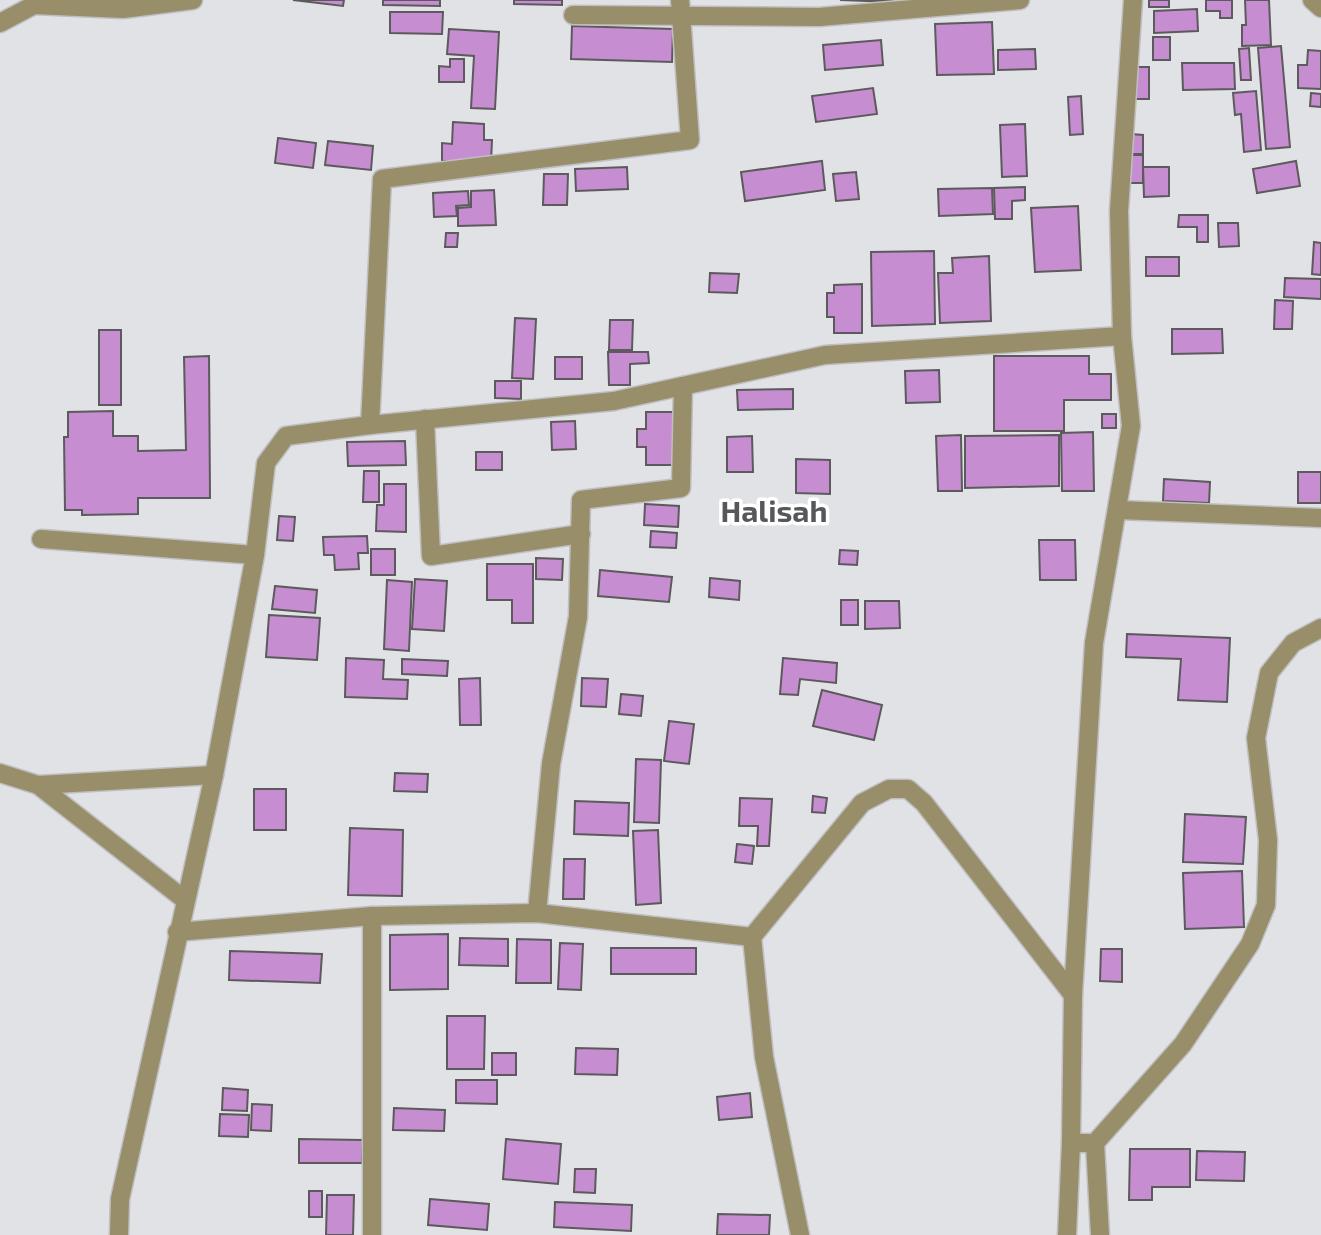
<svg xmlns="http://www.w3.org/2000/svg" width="1321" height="1235" viewBox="0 0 1321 1235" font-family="'Exo 2',sans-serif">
<rect width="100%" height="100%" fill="#e1e2e5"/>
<g fill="#c68dd0" stroke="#5c5a5d" stroke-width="2">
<path d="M293 0H344L343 6Z"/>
<path d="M383 0H440V6L383 5Z"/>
<path d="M514 0H562V5L514 4Z"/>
<path d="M840 0H892V2Z"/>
<rect x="1149" y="0" width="20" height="7"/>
<path d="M1206 0H1232V18H1220V11H1206Z"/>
<path d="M1245 0H1269L1271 45 1242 46V25H1246Z"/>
<path d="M1197 9 1198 31 1154 33V11Z"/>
<path d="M390 12H443L442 34 390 33Z"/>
<path d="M992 22 994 74 937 75 935 24Z"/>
<path d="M572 26 673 29 672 62 571 59Z"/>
<path d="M449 29 499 32 495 109 471 108 474 56 447 54Z"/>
<rect x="1153" y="37" width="17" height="23"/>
<path d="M881 40 883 65 825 70 823 45Z"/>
<path d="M1281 46 1290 147 1266 149 1258 48Z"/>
<path d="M1249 48 1251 80H1241L1239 49Z"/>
<path d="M1035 49 1036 69 998 70V50Z"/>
<path d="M1308 50 1321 51V89L1298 88V65H1307Z"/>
<path d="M450 59H464V82H439V66L450 67Z"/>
<path d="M1182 63H1234L1235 89 1183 90Z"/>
<rect x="1133" y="67" width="16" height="32"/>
<path d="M873 88 877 114 816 122 812 96Z"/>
<path d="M1256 91 1261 150 1244 152 1241 114 1235 115 1233 93Z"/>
<path d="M1311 93 1321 94V107L1310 106Z"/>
<path d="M1081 96 1083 134 1070 135 1068 97Z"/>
<path d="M453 122 484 124V140H492L491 163 442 161V143L452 144Z"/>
<path d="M1025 124 1027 176 1002 177 1000 125Z"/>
<path d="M1131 134 1143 135V154H1130Z"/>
<path d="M278 138 316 143 313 168 275 163Z"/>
<path d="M328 141 373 146 371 170 325 165Z"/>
<rect x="1127" y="155" width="16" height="28"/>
<path d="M822 161 825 190 745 201 741 172Z"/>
<path d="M1296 161 1300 186 1257 193 1253 169Z"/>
<path d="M627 167 628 189 576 191 575 169Z"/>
<path d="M1143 167H1169V196L1144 197Z"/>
<path d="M856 172 859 199 836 201 833 174Z"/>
<path d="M544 174H568L567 205H543Z"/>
<path d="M1025 187V200L1012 201V219H995L994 188Z"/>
<path d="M992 188 993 214 939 216 938 189Z"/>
<path d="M494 190 496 225 458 226V208L471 207V191Z"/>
<path d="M468 191 469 205 456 206 457 216 434 217 433 193Z"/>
<path d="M1078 206 1081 270 1035 272 1031 208Z"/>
<path d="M1179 215H1208V242H1197V227H1178Z"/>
<path d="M1218 223H1238L1239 246 1219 247Z"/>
<path d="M446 233H458L457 247H445Z"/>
<path d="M1314 242 1321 243V275L1312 274Z"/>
<path d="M934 251 935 324 872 326 871 252Z"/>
<path d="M989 256 991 321 940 323 938 273H953L952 258Z"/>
<rect x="1146" y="257" width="33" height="19"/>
<path d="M710 273 739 274 737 293 709 292Z"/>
<path d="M1285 278 1321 279V299L1284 297Z"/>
<path d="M862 284V333H834V317H827V293H834V285Z"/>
<path d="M1275 300 1293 301 1292 329H1274Z"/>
<path d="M515 318 536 319 533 379 512 378Z"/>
<path d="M610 320H633L632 350H609Z"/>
<path d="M1172 329H1222L1223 353 1172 354Z"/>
<rect x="99" y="330" width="22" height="75"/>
<path d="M608 352H648L649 363 630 364V385H609Z"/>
<path d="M209 356 210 498H138V514L82 515V510H65L64 437H68V412L113 411V436H138V451L186 450 184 357Z"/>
<path d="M994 356H1089V374H1111V400H1064V431H994Z"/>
<rect x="555" y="357" width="27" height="22"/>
<path d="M939 370 940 402 906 403 905 371Z"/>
<path d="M495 381H521V399L495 398Z"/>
<path d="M793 389V409L738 410 737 390Z"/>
<path d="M646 412H675V465H646V447H637V429H646Z"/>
<rect x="1102" y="414" width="14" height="14"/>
<path d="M575 421 576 449 552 450 551 422Z"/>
<path d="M1093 432 1094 491H1062L1061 433Z"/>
<path d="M961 435 962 491H938L936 436Z"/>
<path d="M1059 435V486L965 488V436Z"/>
<path d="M752 436 753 472H727V437Z"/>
<path d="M405 441 406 465 348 466 347 442Z"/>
<rect x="476" y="452" width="26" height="18"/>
<path d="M796 459 830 460V494L796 493Z"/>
<path d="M364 471H379V502H363Z"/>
<rect x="1298" y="472" width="23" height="31"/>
<path d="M1164 479 1210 482 1209 503 1163 501Z"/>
<path d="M384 484H406V532L376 531 377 505H384Z"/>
<path d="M645 504 679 506 678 527 644 525Z"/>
<path d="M279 516 295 517 293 541 277 540Z"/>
<path d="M651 531 677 533 676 548 650 547Z"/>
<path d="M367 536 368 553H358L359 569 335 570 334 555H324L323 537Z"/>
<path d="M1039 540H1075L1076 580H1040Z"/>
<rect x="371" y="549" width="24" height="26"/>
<path d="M840 550 858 551 857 565 839 564Z"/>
<path d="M536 558 563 559 562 580 536 579Z"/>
<path d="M487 564H533V623H512V600H487Z"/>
<path d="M600 570 672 577 669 602 598 596Z"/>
<path d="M710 578 740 581 739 600 709 597Z"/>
<path d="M415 579 447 581 444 631 412 629Z"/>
<path d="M387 580 412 582 409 651 384 649Z"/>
<path d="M275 586 317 590 315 613 272 609Z"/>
<rect x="841" y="600" width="17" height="25"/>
<path d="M865 601H899L900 628 865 629Z"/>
<path d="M269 615 320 618 317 660 266 657Z"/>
<path d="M1127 634 1230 638 1227 702 1178 700 1181 659 1126 657Z"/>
<path d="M346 658 384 660 383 679 408 680 407 699 345 697Z"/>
<path d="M783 658 837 663 836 683 800 679 798 695 780 694Z"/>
<path d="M402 659 448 661 447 676 402 674Z"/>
<path d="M480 678 481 725H460L459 679Z"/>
<path d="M582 678 608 679 606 707 581 706Z"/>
<path d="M822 690 882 705 874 740 813 726Z"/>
<path d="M621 694 643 696 641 716 619 714Z"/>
<path d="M669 721 694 724 689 764 664 761Z"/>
<path d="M636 759 661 760 659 823 634 822Z"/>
<path d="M395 773 428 774 427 792 394 791Z"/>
<rect x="254" y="789" width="32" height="41"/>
<path d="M813 796 827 798 825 813 812 812Z"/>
<path d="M740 798 772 799 769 846H757L758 826H739Z"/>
<path d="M575 801 629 803 628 836 574 834Z"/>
<path d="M1185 814 1246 817 1243 864 1183 862Z"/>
<path d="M350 828 403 830 402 896 348 895Z"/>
<path d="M658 830 661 903 636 905 633 831Z"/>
<path d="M737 844 754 846 752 864 735 862Z"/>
<path d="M564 859H585L584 899H563Z"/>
<path d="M1242 871 1244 927 1185 929 1183 873Z"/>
<path d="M448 934V989L390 990V935Z"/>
<path d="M460 938 508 939V966L459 965Z"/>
<path d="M517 939 551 940V983H516Z"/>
<path d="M560 943 583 944 581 990 558 989Z"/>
<rect x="611" y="948" width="85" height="26"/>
<path d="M1101 949H1122V982L1100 981Z"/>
<path d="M230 951 322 954 320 983 229 980Z"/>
<path d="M447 1016H485L484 1069H447Z"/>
<path d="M576 1048 618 1049 617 1075 575 1074Z"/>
<rect x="492" y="1053" width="24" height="22"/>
<path d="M456 1080H497V1104L456 1103Z"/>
<path d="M223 1088 248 1090 247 1111 222 1110Z"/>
<path d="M750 1093 752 1117 719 1120 717 1097Z"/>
<path d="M252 1104 272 1105 271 1131 251 1130Z"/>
<path d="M394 1108 445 1110 444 1131 393 1130Z"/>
<path d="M220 1114 249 1115 248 1137 219 1136Z"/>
<path d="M299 1139 363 1140 362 1163H299Z"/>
<path d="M506 1139 561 1144 558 1184 503 1179Z"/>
<path d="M1130 1149H1190V1187H1152V1200H1129Z"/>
<path d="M1197 1151 1245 1152 1244 1181 1196 1180Z"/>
<path d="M575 1169H596L595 1193 574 1192Z"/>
<rect x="309" y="1191" width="13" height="26"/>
<path d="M327 1195H354L353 1235H326Z"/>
<path d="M430 1199 489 1204 487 1230 428 1225Z"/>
<path d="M555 1202 632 1205 631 1231 554 1227Z"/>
<path d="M718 1214 770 1215 769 1235H717Z"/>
</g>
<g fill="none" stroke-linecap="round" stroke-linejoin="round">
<g stroke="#bfbfc2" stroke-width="21">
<g id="minor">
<path d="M1312 0 1321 8"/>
<path d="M573 15 819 17 1020 0"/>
<path d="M0 23 34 5 123 9 193 0"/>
<path d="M425 419 431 556 581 534"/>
<path d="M370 425 382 179 690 140 680 0"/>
<path d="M1118 510 1321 518"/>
<path d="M41 539 255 555"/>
<path d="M0 773 38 785 214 775"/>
<path d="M38 785 185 900"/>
<path d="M537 913 551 764 578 617 581 500 681 488 683 386"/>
<path d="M372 916V1235"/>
<path d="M177 932 372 916 537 913 752 937 862 803 889 789H908L924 803 1073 995"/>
<path d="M752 937 764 1057 800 1235"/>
<path d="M1071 1143H1095L1100 1235"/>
<path d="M1095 1143 1183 1044 1250 944 1266 905 1268 840 1256 738 1269 673 1293 643 1321 628"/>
<path d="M119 1235 120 1199 214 775 255 555 266 463 286 436 370 425 614 401 825 355 1122 336"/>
</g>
</g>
<g stroke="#bfbfc2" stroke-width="21">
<path id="tertiary" d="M1067 1235 1071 1143 1073 995 1094 643 1131 426 1122 336 1119 211 1133 0"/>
</g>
<use href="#minor" stroke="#988e6a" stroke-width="18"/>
<use href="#tertiary" stroke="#988e6a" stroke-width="18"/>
</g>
<g text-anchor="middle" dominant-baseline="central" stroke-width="7" stroke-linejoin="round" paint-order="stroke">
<g font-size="30" font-weight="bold" fill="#56575a" stroke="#fff">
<text x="774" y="510">Halisah</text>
</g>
</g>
</svg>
